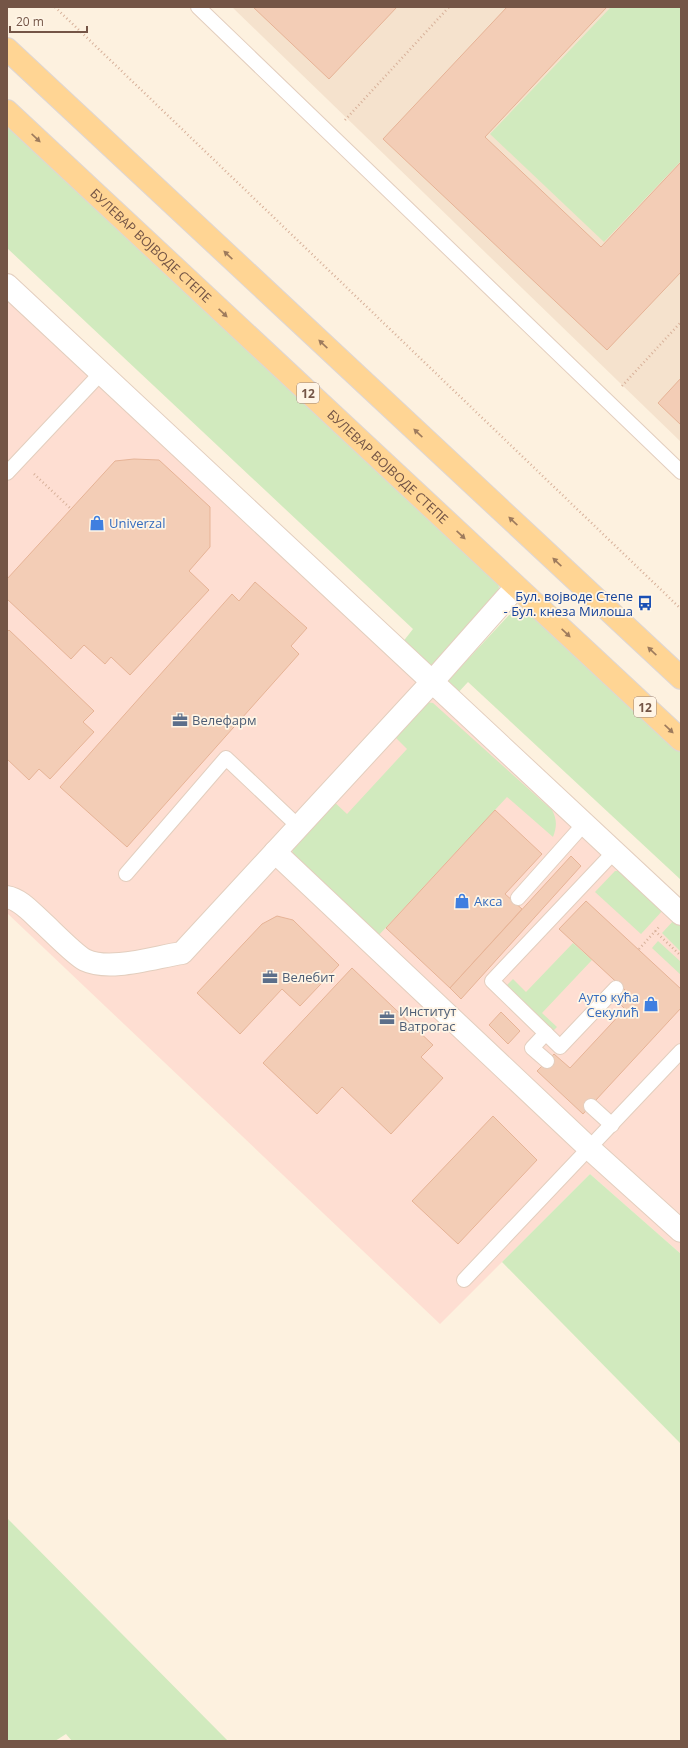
<svg xmlns="http://www.w3.org/2000/svg" width="688" height="1748" viewBox="0 0 688 1748" font-family="'Open Sans',sans-serif">
<rect width="100%" height="100%" fill="#fdf1df"/>
<path fill="#f5e2cd" d="M232 7H681V442Z"/>
<path fill="#feded2" d="M7 295 681 924V1254L590 1174 440 1324 7 913Z"/>
<g fill="#d1eabe">
<path d="M611 7H681V161L604 242 490 134Z"/>
<path d="M7 121 494 574 499 587 497 598 432 671 402 643 413 629 7 248Z"/>
<path d="M519 611 533 612 681 749V880L468 682 455 696 444 685 509 615Z"/>
<path d="M426 702 433 703 552 810C557 819 557 827 553 837L507 797 378 936 293 854 292 848 330 798 347 814 407 749 390 732Z"/>
<path d="M615 871H620L663 910 641 934 595 892Z"/>
<path d="M675 919 681 926V952L662 933Z"/>
<path d="M658 941 681 962V975L652 948Z"/>
<path d="M573 943 592 960 542 1013 557 1027 552 1032 505 987 513 979 526 992Z"/>
<path d="M590 1174 681 1254V1444L502 1262Z"/>
<path d="M7 1518 228 1741H72L66 1734 55 1741H7Z"/>
</g>
<g fill="#f3cdb6" stroke="#e6b396">
<path d="M253 7H397L329 79Z"/>
<path d="M507 7H607L485 137 601 247 681 162V272L607 350 383 139Z"/>
<path d="M681 378V425L658 403Z"/>
<path d="M134 459 159 460 210 507V547L189 571 209 590 130 675 111 657 105 664 84 645 71 659 7 599V579L115 461Z"/>
<path d="M255 582 307 628 291 646 299 654 127 847 60 787 232 594 239 601Z"/>
<path d="M9 630 94 711 83 722 94 732 50 779 39 769 29 780 7 759V632Z"/>
<path d="M495 810 542 854 505 894 522 909 450 988 386 928Z"/>
<path d="M571 856 581 866 461 999 450 988Z"/>
<path d="M586 901 681 989V1008L583 1114 537 1071 554 1054 570 1068 625 1009 616 1000 625 990 559 929Z"/>
<path d="M277 916 293 920 339 965 300 1006 282 989 240 1034 197 993 262 924Z"/>
<path d="M352 968 433 1045 421 1057 443 1078 391 1134 342 1087 317 1114 263 1063Z"/>
<path d="M501 1012 520 1031 508 1044 489 1025Z"/>
<path d="M493 1116 537 1160 458 1244 412 1201Z"/>
</g>
<g fill="none" stroke-linecap="round" stroke-linejoin="round">
<g stroke="#e3cebe" stroke-width="16">
<g id="service">
<path d="M198 7 681 472"/>
<path d="M7 473 101 373"/>
<path d="M614 852 492 981 560 1047 616 988"/>
<path d="M126 874 226 758 298 826"/>
<path d="M518 898 584 824"/>
<path d="M546 1033 532 1048 547 1061"/>
<path d="M591 1106 612 1125"/>
<path d="M464 1280 681 1051"/>
</g>
</g>
<g stroke="#e3cebe" stroke-width="24">
<g id="minor">
<path d="M7 285 681 914"/>
<path d="M275 852 590 1149 681 1231"/>
<path d="M7 897C20 899 31 912 41 921 51 930 75 955 85 960 110 972 155 957 182 953L432 682 516 587"/>
</g>
</g>
<g stroke="#ded6d3" stroke-width="24">
<g id="primary">
<path d="M7 49 681 678"/>
<path id="s1" d="M7 111 681 740"/>
</g>
</g>
<g stroke="#d7b099" stroke-width="2.5" stroke-dasharray="1 3" stroke-linecap="butt">
<path d="M55 7 681 609"/>
<path d="M345 120 449 7"/>
<path d="M622 386 681 322"/>
<path d="M34 474 71 509"/>
<path d="M655 931 681 956"/>
<path d="M639 949 659 927"/>
</g>
<use href="#service" stroke="#fff" stroke-width="14"/>
<use href="#minor" stroke="#fff" stroke-width="22"/>
<use href="#primary" stroke="#ffd594" stroke-width="22"/>
</g>
<defs><path id="oneway-solid" d="M-6-.8H1V-3.2L6.5 0L1 3.2V.8H-6Z"/></defs>
<g fill="#9e7b5d">
<use href="#oneway-solid" transform="translate(36 138) rotate(43)"/>
<use href="#oneway-solid" transform="translate(228 255) rotate(-137)"/>
<use href="#oneway-solid" transform="translate(223 313) rotate(43)"/>
<use href="#oneway-solid" transform="translate(323 344) rotate(-137)"/>
<use href="#oneway-solid" transform="translate(418 433) rotate(-137)"/>
<use href="#oneway-solid" transform="translate(513 521) rotate(-137)"/>
<use href="#oneway-solid" transform="translate(461 535) rotate(43)"/>
<use href="#oneway-solid" transform="translate(557 562) rotate(-137)"/>
<use href="#oneway-solid" transform="translate(566 633) rotate(43)"/>
<use href="#oneway-solid" transform="translate(652 651) rotate(-137)"/>
<use href="#oneway-solid" transform="translate(669 729) rotate(43)"/>
</g>
<defs>
<g id="shop-bare" transform="scale(1.2)"><path d="M-5-2.5h2.3a2.7 3.5 0 0 1 5.4 0H5L5.5 6h-11ZM-1.5-2.5h3a1.5 2.3 0 0 0-3 0Z" fill="#3f7fe0" stroke="#fff5e6" stroke-width="2.5" paint-order="stroke"/></g>
<g id="bus-bare" transform="scale(1.2)"><path d="M-5-6H5V4H4V6H2V4H-2V6H-4V4H-5ZM-3.5-4V0h7V-4ZM-3.5 1.2v1.5H-2V1.2ZM2 1.2v1.5H3.5V1.2Z" fill="#1a4fb4" stroke="#fff5e6" stroke-width="2.5" paint-order="stroke"/></g>
<g id="office-bare" transform="scale(1.2)"><path d="M-6-3h4V-5.5h4V-3h4V5H-6ZM-1-4.5V-3h2v-1.5ZM-6 0V1H6V0Z" fill="#5c6f8a" stroke="#fff5e6" stroke-width="2.5" paint-order="stroke"/></g>
</defs>
<g fill-rule="evenodd">
<use href="#shop-bare" x="97" y="523"/>
<use href="#bus-bare" x="645" y="603"/>
<use href="#office-bare" x="180" y="720"/>
<use href="#shop-bare" x="462" y="901"/>
<use href="#office-bare" x="270" y="977"/>
<use href="#shop-bare" x="651" y="1004"/>
<use href="#office-bare" x="387" y="1018"/>
</g>
<g text-anchor="middle" dominant-baseline="central" stroke-width="3.5" stroke-linejoin="round" paint-order="stroke">
<g fill="#fff5e6" stroke="#9e8576" stroke-width="1">
<rect x="297" y="383" width="22" height="20" rx="3"/>
<rect x="634" y="697" width="22" height="20" rx="3"/>
</g>
<g font-size="12" font-weight="bold" fill="#745546">
<text x="308" y="393">12</text>
<text x="645" y="707">12</text>
</g>
<g font-size="13" fill="#745546" stroke="#fff5e6">
<text stroke="none"><textPath href="#s1" startOffset="197">БУЛЕВАР ВОЈВОДЕ СТЕПЕ</textPath></text>
<text stroke="none"><textPath href="#s1" startOffset="521">БУЛЕВАР ВОЈВОДЕ СТЕПЕ</textPath></text>
</g>
<g font-size="13" fill="#366cbe" stroke="#fff5e6" text-anchor="start">
<text x="109" y="523">Univerzal</text>
<text x="474" y="901">Акса</text>
<text x="639" y="997" text-anchor="end">Ауто кућа<tspan x="639" dy="15">Секулић</tspan></text>
</g>
<g font-size="13" fill="#164399" stroke="#fff5e6" text-anchor="end">
<text x="633" y="596">Бул. војводе Степе<tspan x="633" dy="15">- Бул. кнеза Милоша</tspan></text>
</g>
<g font-size="13" fill="#4e5e75" stroke="#fff5e6" text-anchor="start">
<text x="192" y="720">Велефарм</text>
<text x="282" y="977">Велебит</text>
<text x="399" y="1011">Институт<tspan x="399" dy="15">Ватрогас</tspan></text>
</g>
</g>
<rect width="688" height="1748" fill="none" stroke="#745546" stroke-width="16"/>
<path d="M10 26v6h77v-6" fill="none" stroke="#745546" stroke-width="2"/>
<text x="16" y="26" font-size="12" fill="#745546" stroke="#fff5e6" stroke-width="3" paint-order="stroke">20 m</text>
</svg>
